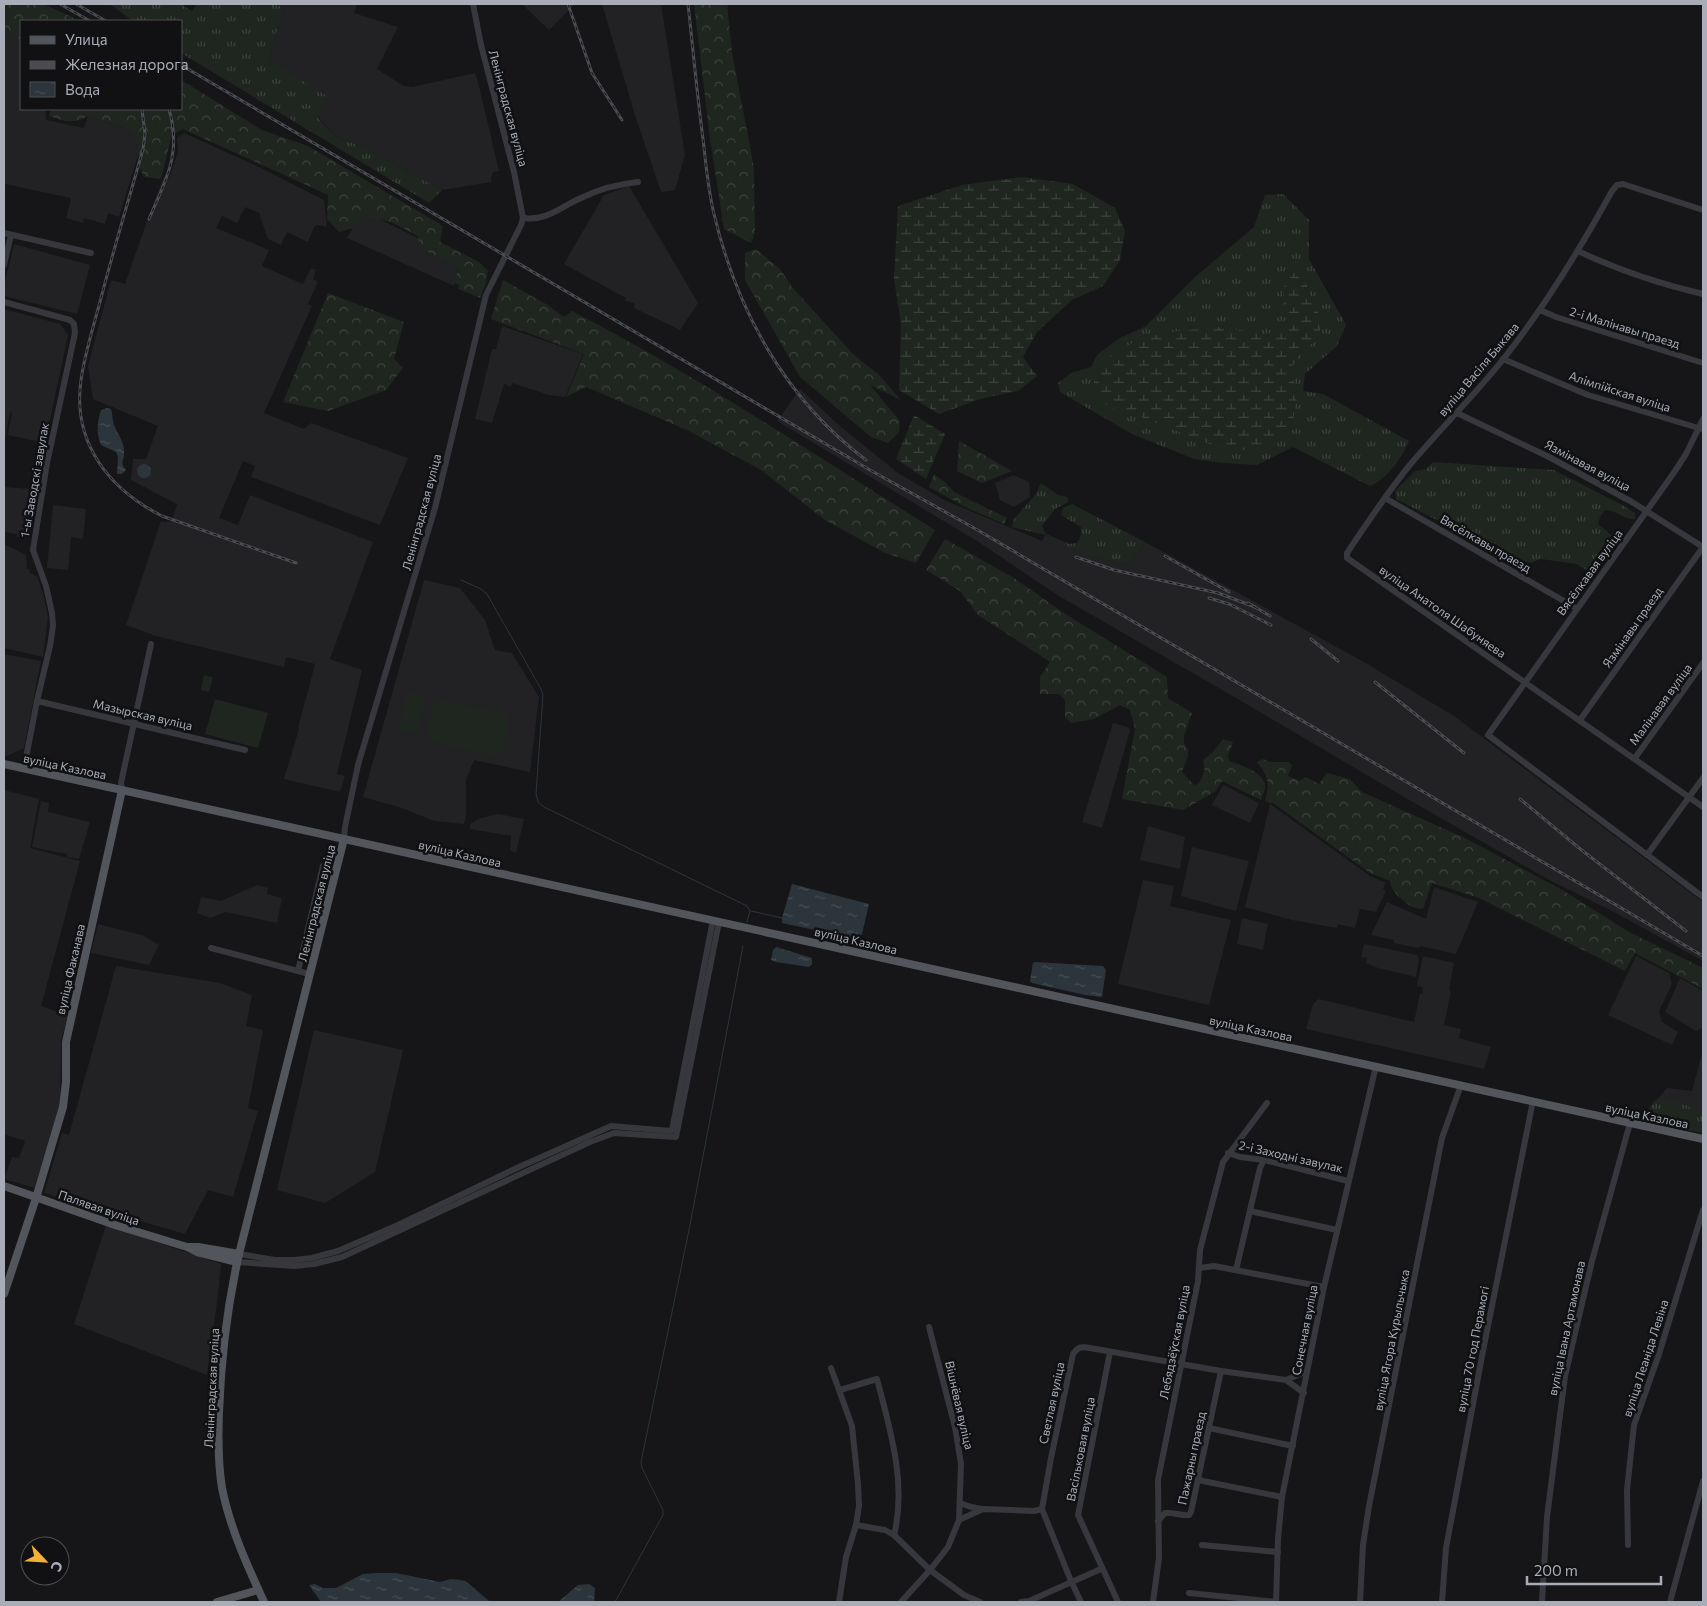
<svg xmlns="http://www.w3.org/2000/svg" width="1707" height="1606" viewBox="0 0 1707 1606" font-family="Commissioner,sans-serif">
<defs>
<pattern id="grass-tufts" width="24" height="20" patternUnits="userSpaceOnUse" patternTransform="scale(1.25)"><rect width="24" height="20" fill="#1e261f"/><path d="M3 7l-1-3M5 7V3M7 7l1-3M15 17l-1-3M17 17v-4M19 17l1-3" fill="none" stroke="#3c433d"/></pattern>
<pattern id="forest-crowns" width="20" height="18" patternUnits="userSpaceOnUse" patternTransform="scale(1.25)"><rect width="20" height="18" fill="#1e261f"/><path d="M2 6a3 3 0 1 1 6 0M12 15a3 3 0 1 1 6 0" fill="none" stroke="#3c433d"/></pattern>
<pattern id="wetland-marsh" width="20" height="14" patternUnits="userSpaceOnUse" patternTransform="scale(1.25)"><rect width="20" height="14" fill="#1e261f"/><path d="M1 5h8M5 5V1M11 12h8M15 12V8" fill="none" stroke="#3c433d"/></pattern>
<pattern id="water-ripples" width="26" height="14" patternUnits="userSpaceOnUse" patternTransform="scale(1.25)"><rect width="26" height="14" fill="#2c353c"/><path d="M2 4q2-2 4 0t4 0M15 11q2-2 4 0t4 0" fill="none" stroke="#485056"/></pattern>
</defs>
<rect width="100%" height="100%" fill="#161618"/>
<g fill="#222225">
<path d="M269 4H357L354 13 398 27 377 69 404 86 412 87 475 73 478 82 499 171 493 172 491 178 492 182 442 190 362 147 335 136 268 60 284 7Z"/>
<path d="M522 4H573L574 5 549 30Z"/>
<path d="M602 4H661L685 155 675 190 662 192 660 189 634 112Z"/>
<path d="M4 26 21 30V109H45L46 120 84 128 88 116 124 127 139 140V152L119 217 108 213 105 224 84 218 83 223 66 218 71 198 5 184 4 188Z"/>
<path d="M184 133 263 169 324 200 327 227 317 225 314 227 308 242 287 232 281 245 268 239 259 213 245 207 237 223 222 216 216 228 269 250 262 266 303 284 311 268 316 270 313 279 318 282 308 304 312 306 264 413 304 429 311 423 408 458 380 525 251 477 255 466 243 461 219 518 238 525 250 495 373 542 330 659 362 670 337 774 345 776 340 792 284 779 299 729 298 728 315 664 286 657 284 667 280 666 156 636 126 625 161 521 165 522 172 521 177 504 131 480 133 459H146L158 426 93 399 88 366 111 280 125 284 147 221 164 176 169 178 178 152 177 138Z"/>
<path d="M629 186 698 303 680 330 634 308 635 304 625 300 626 298 564 264 604 195Z"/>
<path d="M363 211 436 247 458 269 454 286 347 238Z"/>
<path d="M14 244 90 265 77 314 4 296V286Z"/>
<path d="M4 309 60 324 68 335 45 443 8 435 12 413 10 412 4 444Z"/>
<path d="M502 326 583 354 565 397 549 395 512 383 511 387 504 384 492 423 475 419 492 349H496Z"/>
<path d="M800 389 841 427 898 473 944 500 1042 541 1046 534 1105 560 1129 565 1145 542 1364 662 1454 716 1703 902V961L1614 912 1551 881 1404 797 1243 702 1059 596 977 541 777 421Z"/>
<path d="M1014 475 1029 482 1030 497 1014 507 1000 500 995 483Z"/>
<path d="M4 487 31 489 27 537H17V534L4 532Z"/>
<path d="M53 505 86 509 83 539 71 537 68 570 47 568Z"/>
<path d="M4 544 26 555 27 569H29L30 573 37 576 44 597 48 617 43 657 4 648Z"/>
<path d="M424 580 460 588 485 620 495 650 512 653 539 697 530 772 474 760 466 780V816L464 824 434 821 402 808 363 797Z"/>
<path d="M4 654 41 661 24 748 7 756H4Z"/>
<path d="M1113 723 1127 727 1130 730 1102 828 1082 822Z"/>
<path d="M1223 785 1259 803 1250 823 1212 805Z"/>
<path d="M4 790 39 799 30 848 80 861 41 1006 68 1016 61 1040 60 1109 34 1188 4 1179 12 1157 19 1158 25 1141 4 1134Z"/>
<path d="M41 801 49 803 48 812 90 822 79 859 67 857V854L32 847Z"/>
<path d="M1270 804 1370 876 1386 883 1383 889 1386 891 1376 912 1360 909 1355 928 1338 924 1337 928 1292 920 1245 907Z"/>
<path d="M498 814 524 819 516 853 510 850 511 836 470 829V824L478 819Z"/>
<path d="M1148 826 1185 837 1180 869 1140 860Z"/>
<path d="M1192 847 1249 861 1236 911 1181 896Z"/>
<path d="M1143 880 1174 886 1170 906 1231 920 1209 1005 1118 984Z"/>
<path d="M257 885 268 888 267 894 282 898 277 923 226 912 210 918 197 913 201 897 221 901Z"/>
<path d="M1434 887 1478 902 1456 954 1420 946 1419 948 1394 943V940L1371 935 1387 902 1426 919Z"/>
<path d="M1242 918 1268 924 1263 950 1237 944Z"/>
<path d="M98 924 142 935 159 945 149 965 91 953Z"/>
<path d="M1364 944 1417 955 1419 959 1416 977 1378 968 1366 963 1367 958 1361 957Z"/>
<path d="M1423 956 1454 963 1449 990 1451 991 1444 1025 1461 1029 1459 1038 1491 1047 1484 1069 1306 1029 1313 1004 1319 999 1414 1022 1420 993 1422 994 1423 987 1417 986Z"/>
<path d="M1636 956 1669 973 1672 984 1659 1011 1662 1022 1678 1032 1672 1045 1608 1015Z"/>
<path d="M116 966 220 983 252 995 246 1026 263 1030 248 1108 258 1111 233 1197 208 1190 185 1234 44 1193 62 1133 69 1135Z"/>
<path d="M1680 978 1703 991V1027L1696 1031 1665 1012Z"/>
<path d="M314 1030 403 1050 375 1172 325 1203 277 1190Z"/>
<path d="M1703 1056V1133L1648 1121V1111L1667 1088 1692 1091 1701 1057Z"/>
<path d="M106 1225 221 1264 218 1295 207 1375 74 1324Z"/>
</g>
<g fill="url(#grass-tufts)">
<path d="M110 4H180L192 11 197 4H269L284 7 268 60 327 96 317 117 335 136 362 147 442 190 429 203 181 53V21H133Z"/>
<path d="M1283 194 1309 220V259L1346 325 1337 346 1305 374 1303 391 1323 394 1409 441C1402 458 1387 479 1370 486L1293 447 1257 465 1223 463 1194 459 1132 434 1060 392 1058 383 1071 373 1091 367 1097 355 1118 339 1146 326 1195 277 1254 227 1265 195Z"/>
<path d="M1433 462 1554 470 1624 506 1635 513V519C1624 520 1616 510 1605 510L1600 517 1598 524 1615 538 1617 543 1598 568 1591 573 1577 564 1541 559 1530 563 1516 559 1496 544 1462 533 1396 499 1395 491 1415 471 1426 469Z"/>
<path d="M1041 483 1058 495 1067 497 1068 502 1055 509 1042 526 1046 534 1069 544 1077 543 1081 535V527L1061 515 1063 508 1072 504 1145 542 1129 565 1105 560 1069 547 1046 535 1012 527 1014 519 1036 494Z"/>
<path d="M1655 1100C1664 1099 1679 1103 1688 1106 1693 1109 1697 1112 1703 1114V1125L1646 1113Z"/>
<path d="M1645 1115 1703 1128V1133L1647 1121Z"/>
</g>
<g fill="url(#forest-crowns)">
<path d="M4 4H43L74 18 77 21H21V47H18L19 30 4 38Z"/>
<path d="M694 4H727L732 52 754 168 755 233 751 243 724 229 710 139Z"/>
<path d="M181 80 262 130 308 146 443 226 440 242 479 262 488 271 486 283 480 298 458 289 459 285 453 282 459 269 419 247 418 236 393 223 366 216 353 228 339 232 327 219 328 195 183 129 172 135 161 179 144 177 138 164 139 140 124 127 88 116C74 125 64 121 49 116L51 109H181Z"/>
<path d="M756 249 780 269 792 287 853 354 879 375 901 400 870 385 900 421 899 432 888 443 871 437 800 377 745 280V253Z"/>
<path d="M503 280 546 304 564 317 572 311C698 376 815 455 935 530L916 563 885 553 825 520 761 470 687 430 586 387 566 397 584 354 491 319Z"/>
<path d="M328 293 404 322 394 359 403 368 386 390 328 411 283 402Z"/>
<path d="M959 441 1012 471 982 483 957 471Z"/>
<path d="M934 474 946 483 954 492 1007 518 1004 524 965 507 929 487Z"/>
<path d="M945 539 1014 578 1067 615 1167 677 1168 698 1192 713 1184 736V743L1188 750V756L1182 772 1194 785 1198 784C1204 776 1206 770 1203 760L1212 753 1223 739 1233 742 1228 756 1229 761C1240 765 1267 772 1265 789 1264 792 1262 797 1261 800L1222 781 1216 791 1183 810 1122 799 1135 729 1130 710 1120 705 1094 719 1071 723 1065 717V700L1059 694H1040V677L1050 662 978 615 960 591 926 570Z"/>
<path d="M1263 759 1271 762H1288L1292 765 1288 776 1299 781 1306 777 1319 784 1327 773 1350 779 1362 792 1467 839 1564 891 1629 932 1703 968V989L1635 953 1625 971 1479 898 1432 883 1423 909C1419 908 1414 908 1411 906 1402 901 1390 890 1390 881L1370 873 1273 803 1265 801C1270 782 1269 778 1257 762Z"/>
</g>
<g fill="url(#wetland-marsh)">
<path d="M1021 177 1073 184 1115 208 1125 231 1120 260 1103 286 1072 300 1037 332 1023 357 1037 376 1018 391 980 399 939 414 899 390 901 324 894 279 898 206 962 185Z"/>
<path d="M1299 267 1320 317V337L1299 355 1290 370 1297 396 1293 421 1274 441 1252 451 1212 445 1144 418 1109 407 1092 392 1097 368 1113 354 1141 338 1177 331 1221 327 1264 334 1290 329 1283 307 1285 283Z"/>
<path d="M914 415 945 434 926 479 896 459Z"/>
</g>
<g fill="#1e261f">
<path d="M204 675 213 677 209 692 201 690Z"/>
<path d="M407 692 426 696 418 734 399 730Z"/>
<path d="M215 699 268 713 258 748 205 734Z"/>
<path d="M440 699 507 714C510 721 506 747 501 753 499 757 498 756 495 757L432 742 427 733 432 707Z"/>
</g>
<g fill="url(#water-ripples)">
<path d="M107 408 111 409C113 415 112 420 114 425 118 435 124 441 124 452 125 460 119 461 126 470L122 474H117L118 457 116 452 101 445C96 432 97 423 101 410Z"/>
<circle cx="144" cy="471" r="7"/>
<path d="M792 884 869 904 861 938 858 939 782 923V918Z"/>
<path d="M776 947 812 958V964L809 967 776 962 771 960 773 950Z"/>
<path d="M1035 962 1103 966 1106 970 1102 997 1085 995 1032 983 1030 981 1033 963Z"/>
<path d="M377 1573H396L440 1582 451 1579 460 1580 467 1582 489 1601 522 1602H321L309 1585 315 1584 323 1588H336L363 1574Z"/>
<path d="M589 1584 595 1588 594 1602H558L578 1585Z"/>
</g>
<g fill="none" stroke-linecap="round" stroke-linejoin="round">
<g stroke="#2c353c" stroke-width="1">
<path d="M461 580 481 589 487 594 541 689 543 695 536 794 538 802 544 807 747 906 750 911 747 922"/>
<path d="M751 911 782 918"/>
<path d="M615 1602 663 1515V1510L642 1468 641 1462 689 1230 743 946"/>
</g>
<g stroke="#37383d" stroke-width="6">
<path d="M1703 210 1623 184 1617 185 1612 191C1580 249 1546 305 1505 357 1475 395 1440 429 1409 466 1387 493 1367 523 1347 553V558L1703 807"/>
<path d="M523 218C548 221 560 207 581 198 599 189 619 184 638 182"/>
<path d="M4 233 91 253"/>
<path d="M1578 251C1618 270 1660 284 1703 294"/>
<path d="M4 265 11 235"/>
<path d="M4 302 70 320 74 324 75 333 47 463 33 550 46 586 52 613 53 626 50 646 37 701 24 768"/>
<path d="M1540 310 1556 317 1703 363"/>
<path d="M1503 359 1588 395 1702 429"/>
<path d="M1457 413 1549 457 1632 502 1703 547"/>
<path d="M1703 419 1686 454 1675 471 1488 735 1703 897"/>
<path d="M1385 498 1576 608"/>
<path d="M37 701 245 750"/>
<path d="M1580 720 1703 547"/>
<path d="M1635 758 1703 663"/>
<path d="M122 790 121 783 151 644"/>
<path d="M344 839 345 827 358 765 435 508 486 295 521 225 523 218 514 172 481 45 473 4"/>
<path d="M1647 855 1703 778"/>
<path d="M211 948 309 974"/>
<path d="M298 971 323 866"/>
<path d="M1228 1153 1240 1157 1264 1160 1348 1181"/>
<path d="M1250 1211 1337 1230"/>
<path d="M239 1254 275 1260H294L312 1258 338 1251 398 1225 519 1167 611 1126 671 1131 672 1130 713 920"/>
<path d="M237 1262 294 1266 314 1264 342 1257 590 1142 614 1133 676 1137 719 922"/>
<path d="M1199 1268 1214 1266 1324 1287"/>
<path d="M1236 1270 1260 1168 1264 1160"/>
<path d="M1110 1352 1078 1515 1118 1602"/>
<path d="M831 1368 852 1426 858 1484 859 1506 856 1525 846 1557 839 1602"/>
<path d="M1286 1380 1307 1371"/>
<path d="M840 1390 877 1379C890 1429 907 1484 894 1535"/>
<path d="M1209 1428 1293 1446"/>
<path d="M1198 1480 1282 1497"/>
<path d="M960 1503 971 1507 982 1509"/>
<path d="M959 1520 983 1509 1034 1511 1042 1509"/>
<path d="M1158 1521 1165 1513C1173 1512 1181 1516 1189 1515L1191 1512 1221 1371"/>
<path d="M856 1525 885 1530 894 1535 930 1570 964 1595 980 1602"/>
<path d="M1202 1545 1278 1552"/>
<path d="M1628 1545 1627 1490 1634 1425 1659 1354 1703 1210"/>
<path d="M1189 1593 1276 1602"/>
<path d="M901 1602 930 1570 948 1547 959 1520 961 1464 955 1427 929 1327"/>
<path d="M1021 1602 1029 1601 1101 1569"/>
<path d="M1081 1602 1071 1581 1042 1509 1051 1458 1073 1354C1078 1347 1081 1346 1090 1348L1221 1371 1286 1380 1304 1393"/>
<path d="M1153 1602 1159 1558 1158 1480 1198 1281 1200 1250 1223 1162 1267 1103"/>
<path d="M1276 1602 1278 1539 1282 1497 1324 1287 1376 1066"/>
<path d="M1360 1602 1363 1545 1369 1506 1442 1138 1461 1085"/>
<path d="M1442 1602 1446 1548 1483 1351 1533 1101"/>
<path d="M1542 1602 1547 1517 1565 1376 1592 1261 1630 1123"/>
<path d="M1670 1602 1703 1481"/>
</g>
<g stroke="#53555c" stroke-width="8">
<path d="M4 764 1703 1139"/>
<path d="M4 1186 115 1225 187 1247 197 1252 237 1262"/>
<path d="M189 1247H198L239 1254"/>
<path d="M4 1294 36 1198 63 1107 66 1082V1042L122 790"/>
<path d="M217 1602 258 1590"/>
<path d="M264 1602C247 1565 230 1528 222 1488 218 1463 218 1437 219 1412 221 1358 227 1307 239 1254L344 839"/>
</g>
<g stroke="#4a4c52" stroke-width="3">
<g id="rail">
<path d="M60 4 90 21"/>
<path d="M76 4 106 21"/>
<path d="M568 4 592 73 622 120"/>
<path d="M688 4C693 49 697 94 703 139 706 164 708 190 714 214 737 311 786 400 866 460"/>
<path d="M181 65 870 470 974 528 1703 956"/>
<path d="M142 109 145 134 143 149C129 199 114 248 101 298 94 325 85 352 81 380 72 443 109 489 162 516L296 563"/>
<path d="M149 219C166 179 182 154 169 109"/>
<path d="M1165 556 1229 592"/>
<path d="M1076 557 1114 570 1218 593 1255 607"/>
<path d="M1209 598 1229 604 1271 625"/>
<path d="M1248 603 1270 616"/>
<path d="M1311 639 1338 661"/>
<path d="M1375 682 1464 753"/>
<path d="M1520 799 1579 848 1686 931"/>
</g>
</g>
<use href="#rail" stroke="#111113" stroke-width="1" stroke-dasharray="4" stroke-linecap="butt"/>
</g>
<g text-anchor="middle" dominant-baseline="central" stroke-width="5" stroke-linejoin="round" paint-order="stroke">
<g font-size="12" fill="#a8adb8" stroke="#111113">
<text transform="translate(509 108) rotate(75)">Ленінградская вуліца</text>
<text transform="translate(1625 327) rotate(17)">2-і Малінавы праезд</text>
<text transform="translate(1478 369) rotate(-50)">вуліца Васіля Быкава</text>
<text transform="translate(1620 391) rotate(18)">Алімпійская вуліца</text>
<text transform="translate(1588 465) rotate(28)">Язмінавая вуліца</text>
<text transform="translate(34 480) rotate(-80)">1-ы Заводскі завулак</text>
<text transform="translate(421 512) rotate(-75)">Ленінградская вуліца</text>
<text transform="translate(1486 543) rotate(30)">Вясёлкавы праезд</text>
<text transform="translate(1589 572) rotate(-54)">Вясёлкавая вуліца</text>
<text transform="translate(1443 611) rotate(35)">вуліца Анатоля Шабуняева</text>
<text transform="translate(1632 627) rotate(-55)">Язмінавы праезд</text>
<text transform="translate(1660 704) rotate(-54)">Малінавая вуліца</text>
<text transform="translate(143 714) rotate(13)">Мазырская вуліца</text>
<text transform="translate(65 766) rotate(12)">вуліца Казлова</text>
<text transform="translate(460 853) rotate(13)">вуліца Казлова</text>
<text transform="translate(316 903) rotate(-76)">Ленінградская вуліца</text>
<text transform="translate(856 940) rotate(13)">вуліца Казлова</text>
<text transform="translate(70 969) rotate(-77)">вуліца Факанава</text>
<text transform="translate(1251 1028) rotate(12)">вуліца Казлова</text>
<text transform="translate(1647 1115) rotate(12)">вуліца Казлова</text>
<text transform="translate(1291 1156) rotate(13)">2-і Заходні завулак</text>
<text transform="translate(99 1207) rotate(19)">Палявая вуліца</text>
<text transform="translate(1566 1328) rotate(-78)">вуліца Івана Артамонава</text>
<text transform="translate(1304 1330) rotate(-79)">Сонечная вуліца</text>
<text transform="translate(1391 1340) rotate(-79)">вуліца Ягора Курыльчыка</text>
<text transform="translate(1174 1342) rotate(-79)">Лебядзёўская вуліца</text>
<text transform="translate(1472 1349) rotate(-79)">вуліца 70 год Перамогі</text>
<text transform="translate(1645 1358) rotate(-72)">вуліца Леаніда Левіна</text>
<text transform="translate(211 1388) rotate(-87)">Ленінградская вуліца</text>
<text transform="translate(1051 1403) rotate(-78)">Светлая вуліца</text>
<text transform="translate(960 1405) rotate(77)">Вішнёвая вуліца</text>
<text transform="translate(1080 1449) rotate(-79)">Васільковая вуліца</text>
<text transform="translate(1191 1458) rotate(-78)">Пажарны праезд</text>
</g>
</g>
<rect width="1707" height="1606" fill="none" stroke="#a8adb8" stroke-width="10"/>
<rect x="20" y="20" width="162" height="90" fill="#111113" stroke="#4d4f55"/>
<rect x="30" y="36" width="25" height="8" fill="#53555c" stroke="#4d4f55"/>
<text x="65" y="45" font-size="15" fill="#a8adb8">Улица</text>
<rect x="30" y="61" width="25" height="8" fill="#4a4c52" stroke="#4d4f55"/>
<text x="65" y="70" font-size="15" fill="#a8adb8">Железная дорога</text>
<rect x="30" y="82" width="25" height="15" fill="url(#water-ripples)" stroke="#4d4f55"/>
<text x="65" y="95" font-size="15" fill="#a8adb8">Вода</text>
<g transform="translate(45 1561) rotate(115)"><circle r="24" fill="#111113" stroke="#4d4f55"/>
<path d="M0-4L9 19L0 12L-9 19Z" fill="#f2b134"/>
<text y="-8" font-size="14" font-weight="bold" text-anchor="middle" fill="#a8adb8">С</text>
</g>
<path d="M1527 1576v8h134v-8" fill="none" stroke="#a8adb8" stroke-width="2.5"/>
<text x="1534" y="1576" font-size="15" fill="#a8adb8" stroke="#111113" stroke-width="4" paint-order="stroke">200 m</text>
</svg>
